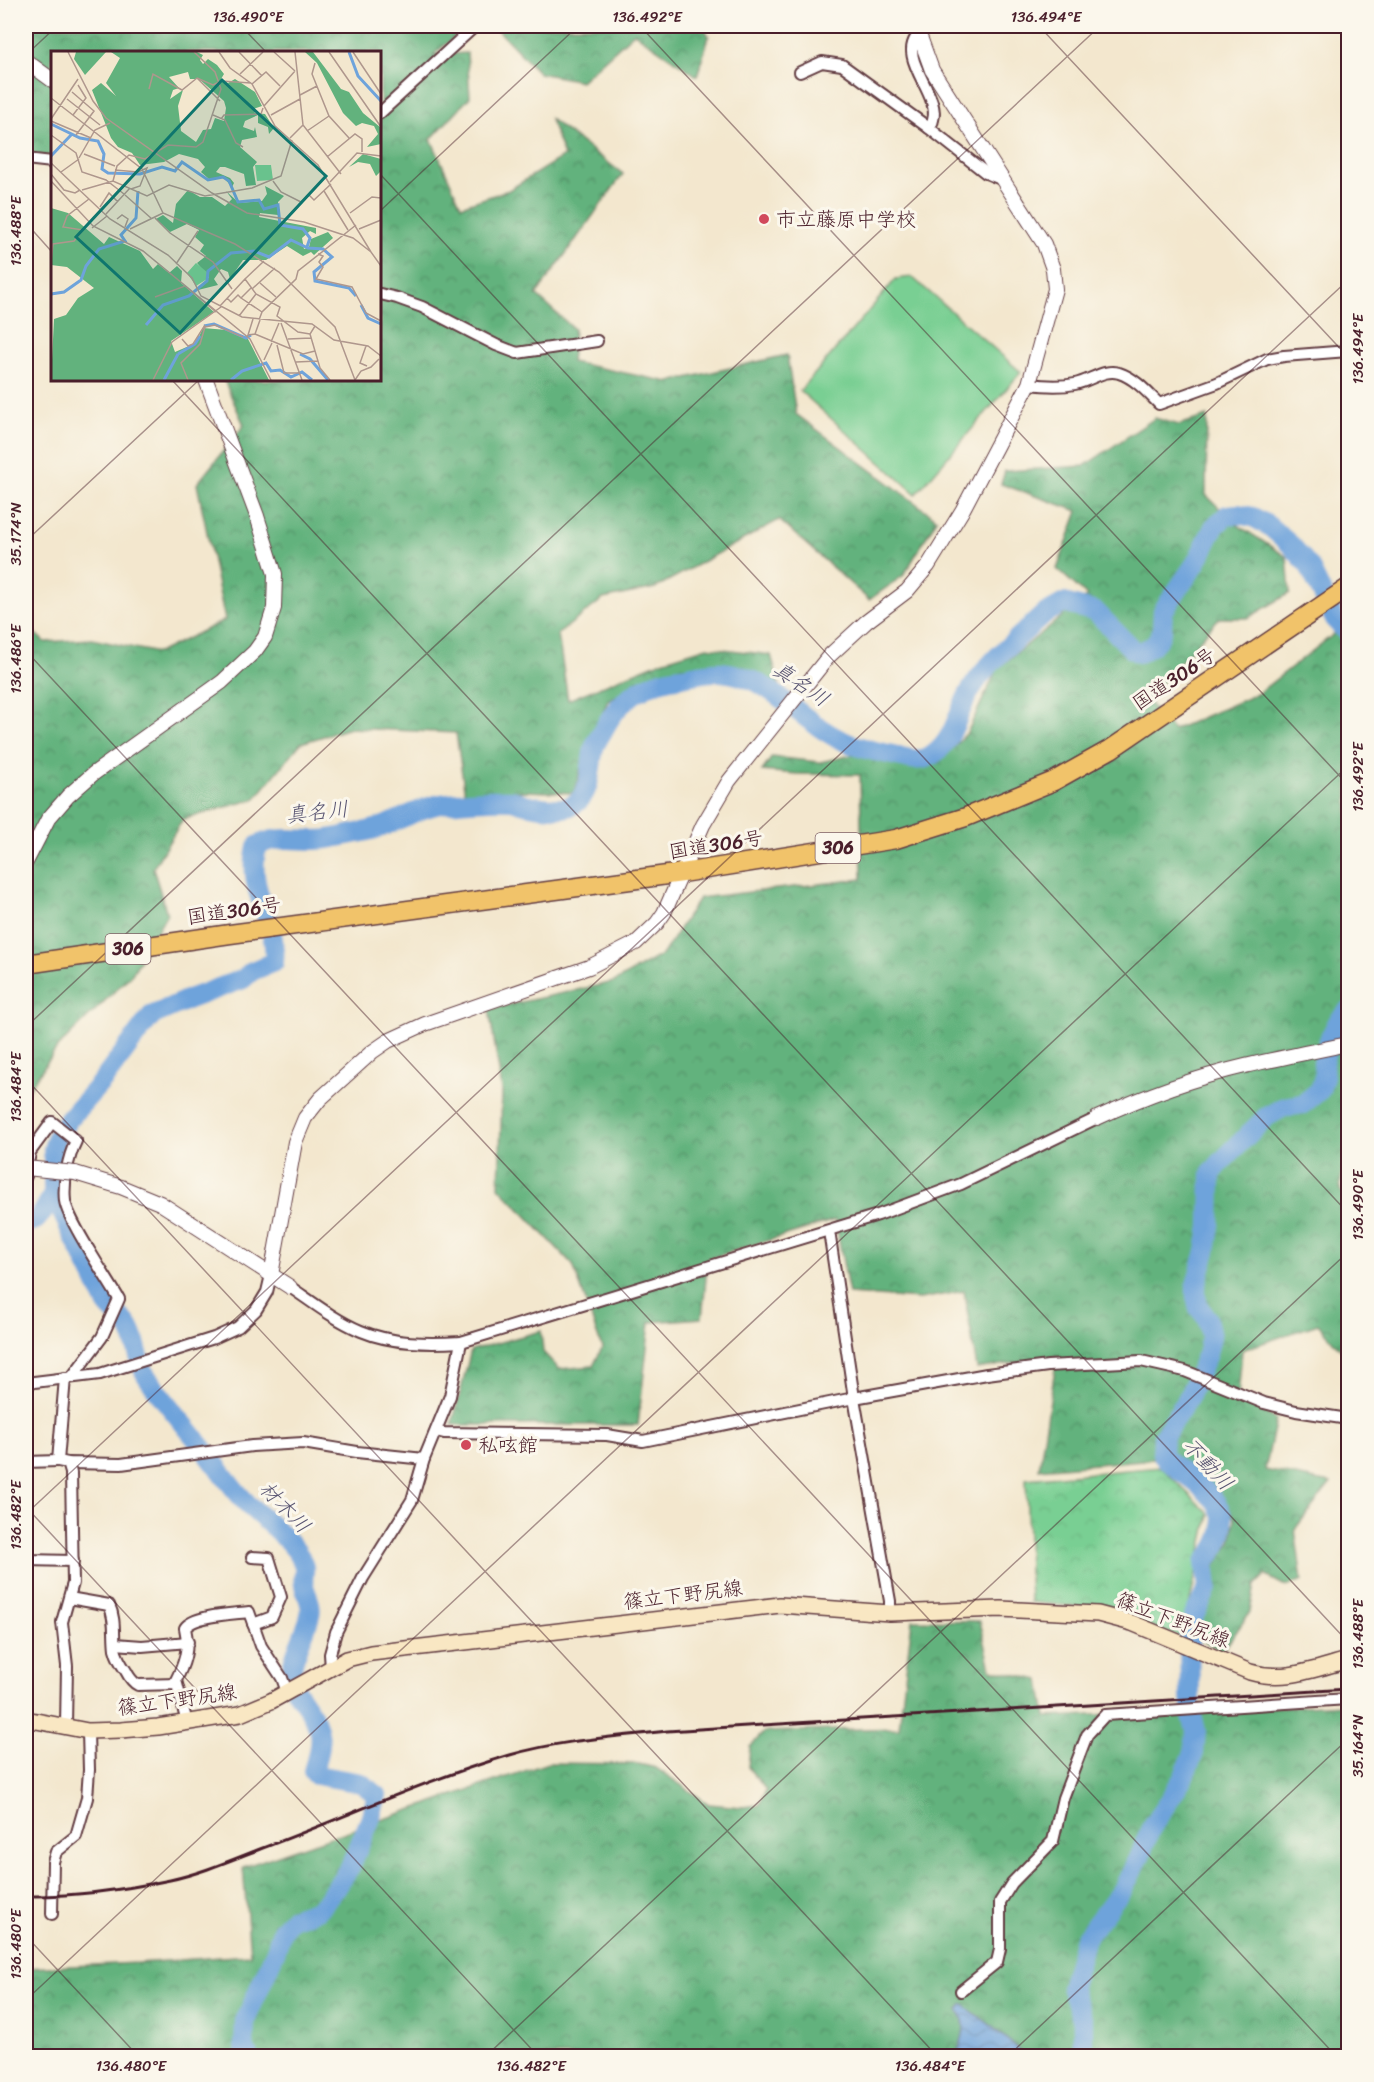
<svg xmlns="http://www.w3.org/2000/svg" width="1374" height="2082" viewBox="0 0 1374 2082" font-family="Sriracha,'Klee One',sans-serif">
<defs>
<pattern id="forest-crowns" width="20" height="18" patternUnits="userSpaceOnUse" patternTransform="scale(1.5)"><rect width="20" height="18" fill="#62b27d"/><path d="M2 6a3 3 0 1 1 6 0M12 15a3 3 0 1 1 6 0" fill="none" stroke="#539067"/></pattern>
<pattern id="park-crowns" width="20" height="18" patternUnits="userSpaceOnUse" patternTransform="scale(1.5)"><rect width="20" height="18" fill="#79cf93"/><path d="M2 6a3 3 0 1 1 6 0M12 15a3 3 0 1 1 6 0" fill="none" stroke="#6ab17f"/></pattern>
<pattern id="water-waves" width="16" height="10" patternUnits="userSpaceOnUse" patternTransform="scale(1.5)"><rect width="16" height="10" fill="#6ea3db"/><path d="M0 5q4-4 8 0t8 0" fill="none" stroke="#5c84b2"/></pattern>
</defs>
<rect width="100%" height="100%" fill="#fbf7ec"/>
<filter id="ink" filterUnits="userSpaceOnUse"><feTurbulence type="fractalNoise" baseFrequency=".0167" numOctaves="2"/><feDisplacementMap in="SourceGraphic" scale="12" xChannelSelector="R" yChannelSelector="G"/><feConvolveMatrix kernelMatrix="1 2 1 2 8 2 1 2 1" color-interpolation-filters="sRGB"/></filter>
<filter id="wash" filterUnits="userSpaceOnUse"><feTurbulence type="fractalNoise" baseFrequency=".008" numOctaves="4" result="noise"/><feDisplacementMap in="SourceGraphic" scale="24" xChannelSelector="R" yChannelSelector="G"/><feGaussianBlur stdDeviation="1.35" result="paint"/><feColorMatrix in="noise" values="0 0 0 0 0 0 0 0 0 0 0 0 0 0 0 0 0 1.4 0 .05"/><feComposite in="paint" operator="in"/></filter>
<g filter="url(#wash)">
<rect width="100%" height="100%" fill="#f3e7ce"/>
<path fill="#79cf93" stroke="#62775f" stroke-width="1.5" d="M912 277 1021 372 916 494 800 391 896 279Z"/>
<g fill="url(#forest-crowns)" stroke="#566854" stroke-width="1.5">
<path d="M26 26H468L433 55 467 53 470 97 431 139 461 206 509 190 564 156 550 119 623 174 536 295 574 329 571 362 669 382 787 355 796 414 937 519 904 575 869 600 779 520 655 588 603 599 558 634 568 700 662 661 707 647 771 655 782 694C718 651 672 669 608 700L580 771 575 793 522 791 465 795 456 733 350 728 301 743 255 799 183 819 153 868 167 914 132 974 57 1048 26 1093V626L45 642 92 639 158 653 225 620 197 484 244 425 224 380H380V52H52V157L26 154Z"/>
<path d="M494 26H703L709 36 697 76 634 33 581 81 539 73Z"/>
<path d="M1207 416 1206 495 1236 524 1287 557 1290 593 1248 618H1219L1147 700 1173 730 1257 694 1348 623V1137L1345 1145 1340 1190 1348 1199V1358L1318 1324 1242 1350 1238 1398 1276 1419 1265 1470 1331 1483 1295 1529 1302 1580 1287 1587 1265 1575 1255 1585 1250 1612 1223 1651 1197 1638 1200 1617 1216 1590 1215 1565 1231 1542 1235 1519 1218 1489 1177 1457 1039 1469 1057 1356 977 1369 964 1291 920 1299 849 1294 835 1220 708 1259 702 1318 650 1322 638 1425H452L471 1350 541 1331 543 1352 559 1369 593 1366 602 1348 573 1265 499 1187 502 1090 489 1009 614 982 663 954 699 898 862 879 860 775 797 774 762 771 772 757 820 762 862 753 910 766 938 763 967 733 997 669 1087 596 1057 569 1078 511 1001 484 1005 471 1084 466 1155 418 1179 425Z"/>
<path d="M912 1620 980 1621 991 1669 1040 1680 1046 1717 1348 1704V2056H1026L989 2024 962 2005 965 2033 956 2056H26V1968L138 1963 250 1955 243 1867 548 1763 639 1764 656 1768 709 1804 742 1807 759 1805 766 1790 748 1767 750 1747 764 1732 899 1728Z"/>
</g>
<path fill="url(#park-crowns)" stroke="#62775f" stroke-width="1.5" d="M1161 1467 1209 1514 1182 1638 1101 1609 1030 1602 1026 1479Z"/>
<path fill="url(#water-waves)" stroke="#5c6183" stroke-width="1.5" d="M962 2004 989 2024 1026 2056H956C962 2040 969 2025 958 2010Z"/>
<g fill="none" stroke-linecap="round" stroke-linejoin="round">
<g stroke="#6ea3db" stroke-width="20">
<path d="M53 1194 105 1301C110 1312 120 1315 127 1324 137 1337 137 1360 146 1375 162 1399 181 1420 199 1443 215 1462 227 1482 244 1500 259 1518 300 1544 304 1567 305 1573 302 1579 304 1585 306 1595 313 1604 310 1615 306 1634 288 1662 292 1680 294 1689 300 1697 305 1704 324 1729 322 1742 313 1771L316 1775 361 1783 377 1795 370 1820 350 1867 326 1901 317 1910 291 1919 282 1930 276 1950 245 2021 244 2046 248 2056"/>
<path d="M26 1223 36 1220 43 1212 53 1194V1149L57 1136 69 1119 104 1079 151 1016 189 999 243 979 252 971 274 962C279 921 245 893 257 846 278 833 304 843 328 839 343 836 360 833 375 829 399 822 422 805 448 803 468 801 490 799 511 800 517 801 523 804 529 805 540 807 558 810 568 807 593 799 589 768 594 748 596 742 600 736 603 731 619 698 646 681 682 677 694 675 709 671 721 672 768 675 797 718 837 738 854 747 875 751 893 755 903 757 916 762 926 758 953 748 957 712 970 691 988 660 1019 638 1044 614L1064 603 1096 612 1132 649 1139 653 1152 646 1159 638 1162 629 1163 611 1196 563 1214 527 1227 515 1238 514 1253 517 1269 526 1291 545 1309 566 1335 620 1348 633"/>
<path d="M1083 2056V2021L1071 1987 1085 1938 1124 1887 1140 1856 1150 1830 1183 1778 1194 1753 1196 1731 1192 1716 1190 1696 1189 1636 1194 1616 1208 1587 1205 1563C1208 1556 1215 1551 1218 1543 1240 1499 1184 1480 1162 1455L1163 1437 1188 1398 1207 1354 1211 1337 1207 1318 1199 1308 1196 1297V1285L1206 1251 1210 1226 1211 1174 1222 1161 1266 1117 1284 1107 1303 1104 1320 1090 1324 1077 1323 1063 1329 1040 1338 1022 1348 1011"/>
</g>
</g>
</g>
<g filter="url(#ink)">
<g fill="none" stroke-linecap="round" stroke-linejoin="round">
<g stroke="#633d43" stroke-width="14">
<g id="minor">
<path d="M919 34C895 57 941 94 933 120 933 123 930 125 929 128L986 173 1001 179"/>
<path d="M800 72 822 62 842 65 929 128"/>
<path d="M380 113 475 26"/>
<path d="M26 159 52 162"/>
<path d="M380 294 397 298 422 307 496 345 517 353 597 341"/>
<path d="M1029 384C1045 386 1060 387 1075 384 1090 381 1105 368 1119 373 1135 378 1148 393 1159 404L1217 383 1267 359 1284 356 1348 351"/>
<path d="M26 1176 30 1152 52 1122 76 1141C68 1157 63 1182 65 1201 68 1221 107 1278 119 1299L102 1337 72 1377"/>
<path d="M829 1231 854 1398 890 1601V1613"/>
<path d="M290 1287C312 1302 335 1320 361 1331 392 1344 428 1344 461 1342L878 1215 961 1184 1097 1118"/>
<path d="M65 1378 58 1461 68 1463 121 1464 252 1446 303 1443 357 1452 424 1459"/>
<path d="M26 1383 100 1374 214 1338 238 1327 256 1310 267 1292 271 1275"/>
<path d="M436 1431 444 1433 607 1435 643 1441 854 1398 987 1374 1048 1366 1141 1361 1185 1371 1264 1403 1296 1411 1348 1419"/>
<path d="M26 1462 58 1461"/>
<path d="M252 1557 269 1558 281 1597 272 1617 253 1624"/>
<path d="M26 1560 73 1561"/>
<path d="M69 1598 109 1605C116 1619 113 1634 115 1649 117 1657 121 1664 126 1671 129 1677 132 1682 138 1685L177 1684 187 1723"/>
<path d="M115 1644 142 1646 188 1642"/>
<path d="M331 1668 330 1654 336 1632 363 1578 412 1500 424 1459 450 1396 461 1342"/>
<path d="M174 1684C184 1665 190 1649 185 1628 194 1615 234 1614 249 1612L261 1646 282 1678 287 1692"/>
<path d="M66 1726 67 1666 62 1622 73 1583 71 1473 68 1463"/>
<path d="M52 1914 53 1862 56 1852 76 1836 87 1798 89 1770 88 1731"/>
<path d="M961 1991 997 1962 1000 1949V1902L1012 1883 1053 1841 1063 1798 1087 1735 1105 1715 1348 1699"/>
</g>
</g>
<g stroke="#633d43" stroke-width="16">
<g id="tertiary">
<path d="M26 61 52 80"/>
<path d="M26 862 48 819 68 796 93 774 222 682 255 651 265 637 274 608 275 574 257 516 206 380"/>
<path d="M1097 1118C1144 1096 1194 1078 1245 1066 1279 1058 1314 1051 1348 1044"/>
<path d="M75 1173 121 1187 160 1203 290 1287"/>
<path d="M271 1275 295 1142 305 1118 320 1099 372 1052 388 1041 425 1024 589 967 636 943 657 923 664 913 703 825 729 781 829 656 866 622 907 591 928 566 962 511 1029 384 1055 289 1053 269 1044 244 932 70 916 26"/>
</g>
</g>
<g stroke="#633d43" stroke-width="18">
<path id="secondary" d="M26 1719 88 1731 121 1730 158 1727 240 1714 271 1701 347 1659 371 1653 780 1605 890 1613 1001 1609 1098 1614 1132 1623 1250 1672C1285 1682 1314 1669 1348 1660"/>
</g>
<g stroke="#633d43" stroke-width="21">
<path id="trunk" d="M26 964 230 934 682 873 896 839 966 817 1054 781 1111 749 1348 588"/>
</g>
<use href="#minor" stroke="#fff" stroke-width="10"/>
<use href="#tertiary" stroke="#fff" stroke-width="14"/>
<use href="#secondary" stroke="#f9e7c3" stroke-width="15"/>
<use href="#trunk" stroke="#f1c36a" stroke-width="18"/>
<path stroke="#4a1f2b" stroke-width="3" d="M26 1896C74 1897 122 1890 170 1880 203 1873 236 1858 268 1846 348 1816 428 1779 510 1755 561 1740 615 1737 667 1731L1348 1689"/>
<g stroke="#633d43" stroke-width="16" stroke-linecap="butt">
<path id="tertiary-bridge" d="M26 1168 75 1173"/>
</g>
<use href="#tertiary-bridge" stroke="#fff" stroke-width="14"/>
</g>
</g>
<path fill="none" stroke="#4a1f2b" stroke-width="1.5" stroke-opacity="0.45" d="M241 26 266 52M640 26 1348 785M1039 26 1348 357M26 55 57 26M380 174 1348 1213M380 211 578 26M26 223 52 252M172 380 1348 1642M26 541 199 380M26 651 1336 2056M26 1027 1100 26M26 1079 937 2056M26 1507 538 2056M26 1514 1348 280M26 1936 138 2056M26 2000 1348 766M486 2056 1348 1252M1008 2056 1348 1739"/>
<g fill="#d1495b" stroke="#fbf7ec" stroke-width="2">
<circle cx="764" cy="219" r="6"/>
<circle cx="466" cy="1445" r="6"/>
</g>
<g text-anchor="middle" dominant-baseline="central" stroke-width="6" stroke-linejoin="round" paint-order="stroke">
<g fill="#fbf7ec" stroke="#7f6065" stroke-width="1.5">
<rect x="815.5" y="833" width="45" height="30" rx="4.5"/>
<rect x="105.5" y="934" width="45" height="30" rx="4.5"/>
</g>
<g font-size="18" font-weight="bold" fill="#4a1f2b">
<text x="838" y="848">306</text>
<text x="128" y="949">306</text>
</g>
<g font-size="20" fill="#4a1f2b" stroke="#fbf7ec" text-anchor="start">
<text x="776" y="219">市立藤原中学校</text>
<text x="478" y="1445">私呟館</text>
</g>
<g font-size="20" fill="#4a1f2b" stroke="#fbf7ec">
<text transform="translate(1174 679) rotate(-34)">国道306号</text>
<text transform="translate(716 845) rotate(-9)">国道306号</text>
<text transform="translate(234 911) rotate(-8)">国道306号</text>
<text transform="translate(683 1595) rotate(-7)">篠立下野尻線</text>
<text transform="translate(1173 1620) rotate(21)">篠立下野尻線</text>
<text transform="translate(177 1700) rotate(-8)">篠立下野尻線</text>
</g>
<g font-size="21" font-style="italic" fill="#585471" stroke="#fbf7ec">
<text transform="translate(801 684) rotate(34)">真名川</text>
<text transform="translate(317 812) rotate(-6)">真名川</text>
<text transform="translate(1208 1464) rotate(47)">不動川</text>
<text transform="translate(285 1507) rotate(46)">材木川</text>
</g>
</g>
<g transform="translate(51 51)">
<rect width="330" height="330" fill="#f3e7ce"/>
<path d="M204 114H220L222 129 206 130Z" fill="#79cf93"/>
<path d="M25 1H55L34 24 23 8ZM60 1H146L152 4 149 9 152 13 157 8 166 14 173 23 170 28 177 32 184 28 204 41 211 55 202 58 204 62 214 63 223 77 218 83 217 76 207 72V64L194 70 192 76 203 80 204 76 206 86 191 89 189 96 206 111 202 116 205 134 195 135 193 123 174 116H169L165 121 179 127 183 132 181 136 171 125 159 129 150 121 154 116 147 108 128 103 113 111 89 114 81 102 67 96 60 87 41 39 50 32 65 45 55 32 69 7ZM137 21 139 28H148L173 50 175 57 173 70 164 67 160 78 152 79 145 91 130 80 127 55 132 39 119 48 122 39 128 37 118 26ZM254 1H262L290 38 298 41 312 62 329 76 330 93 316 96 327 83 323 75 311 72 305 75 292 62 266 12ZM312 103 330 108V120L325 125 319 113 307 111 298 116ZM214 135 233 145 227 151V164L209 162 208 166 265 177V183L259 180 251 187 253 198 258 196 260 188 277 181 282 187 263 204 260 201 252 205 236 195 215 209H192L179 228 177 221 170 218 163 228 167 234 147 239 158 226 146 212 155 205 149 200 153 194 144 186 148 179 136 173 119 181 105 168 112 164 122 172 125 153 137 139 149 146H161L174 155 181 148 175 140 188 152 211 150 216 143ZM0 157 17 162 53 193 58 186 89 200 102 218 107 213 118 222 126 215 131 220 130 232 163 261 120 290 124 301 145 292 152 277 176 279 197 288 218 329H0L3 268 15 264 27 247 43 237 16 216 0 214Z" fill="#62b27d" fill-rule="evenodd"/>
<path d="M145 212 156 221V228L145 235 136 222Z" fill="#79cf93"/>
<path fill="none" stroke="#6ea3db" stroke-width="3" d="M298 1 307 25 330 50M0 73 29 87 47 90 53 103 51 118 57 122 89 123 111 116 124 120 131 111 157 129 172 126 178 130 187 151 208 149 213 158 227 154 229 174 252 178 259 187 256 196M0 105 21 83M0 243 13 241 30 229 35 215 48 198 74 190 70 184 85 167 87 140M310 254 317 267 330 273M95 274 112 254 138 245 156 230 157 220 180 202 203 200 218 206 240 189 257 197 272 198 281 206 263 221 264 230 298 237 305 245M153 275 163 273 195 287 200 284M127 303 144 293 149 285M249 303 259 308 277 329M113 329 127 303M180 329 191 320 215 312 220 320 229 319 240 326 251 321 261 329"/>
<path fill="none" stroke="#af978d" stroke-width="1.5" d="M17 1 42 50 55 67 161 142 196 162 253 171 302 187 320 201 330 215M168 1 179 17 201 33 224 75 267 114 320 201M188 1 211 25M223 1 244 20M244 1 252 74 290 123M278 1 330 76M302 1 330 43M264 12 261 23 278 65 298 87M189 23 212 1M146 27 162 34 170 30 200 32M146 27 169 50M201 33 215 21 229 35M98 38 102 23 131 39 146 27M21 41 43 60 25 84M249 44 266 35M0 47 91 118 112 162 184 193 228 221 284 276 304 329M16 48 49 74M213 55 244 20M22 64 35 47 27 34M162 64 174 69 185 92 192 96M220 64 249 48M0 68 27 28M170 68 173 64 210 63 212 57M0 70 40 87M256 80 278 65M0 84 25 102 31 121 55 129 73 143M239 87 252 74M33 103 64 115M276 106 304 83 311 88V101M28 107 44 79 59 72M0 112 59 168 117 204 141 227 150 245 191 266 261 273 283 289 317 295 330 305M64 119 87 121 96 117 89 135 80 138M10 121 28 108M0 123 13 139 24 142 29 139M0 130 42 175 92 200 199 288 220 329M62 130 66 115 78 104 94 108 117 94 145 96 152 91 170 38 164 21 143 1M222 130 230 141 250 151 258 144 263 149 280 133M279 131 306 102 330 105M31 139 62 130 96 145 118 134 154 145 201 137 230 125 241 89M273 140 297 179M74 144 101 168M49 156 58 142 67 151M299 162 321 146 330 147M55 163 79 137M104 167 119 182 162 211 181 238M66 168 71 164 77 168 74 176M41 177 56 165M79 178 112 162M308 178 330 169M267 203 272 205 268 211 272 216 265 228 301 236 315 262 330 270M0 210 2 193 23 190 32 179 12 176 16 165 38 148M125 213 147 180M194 228 213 210M209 232 225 246M201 238 224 217M104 246 134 235 165 261M176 247 180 251 187 244 190 247 200 237M190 247 211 261M169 255 194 228 205 243 229 256 226 265 247 281 259 283M188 265 205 243M202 268 197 284 204 283 209 269M208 269 211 261 245 228 247 220 305 174M230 272 251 329M264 275 259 283 269 317 279 329M204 283 252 303 264 300M131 288 137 295 142 293 154 274M237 288 260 287M220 291 228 272M226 294 233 322H248M315 295 309 312 316 315M213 309 221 292M245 311 267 310M102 329 121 291 170 256M137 329 130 312 149 293 154 276 164 274 192 286M304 329 310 320 320 316 328 308"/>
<path fill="#0f766e" fill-opacity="0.15" stroke="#0f766e" stroke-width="3" d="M171 29 275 125 129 282 25 186Z"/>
<rect width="330" height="330" fill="none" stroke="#4a1f2b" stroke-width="3"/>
</g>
<rect width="1374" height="2082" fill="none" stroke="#fbf7ec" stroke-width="66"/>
<rect x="33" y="33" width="1308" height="2016" fill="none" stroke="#4a1f2b" stroke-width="2"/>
<g font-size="15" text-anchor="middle" fill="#4a1f2b">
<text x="248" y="22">136.490°E</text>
<text x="647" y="22">136.492°E</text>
<text x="1046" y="22">136.494°E</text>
<text transform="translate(16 231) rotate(-90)" y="5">136.488°E</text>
<text transform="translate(1358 349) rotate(-90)" y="5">136.494°E</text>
<text transform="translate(16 534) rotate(-90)" y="5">35.174°N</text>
<text transform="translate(16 659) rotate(-90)" y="5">136.486°E</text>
<text transform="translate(1358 777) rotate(-90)" y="5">136.492°E</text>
<text transform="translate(16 1087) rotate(-90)" y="5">136.484°E</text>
<text transform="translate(1358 1205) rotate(-90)" y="5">136.490°E</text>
<text transform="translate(16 1515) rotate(-90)" y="5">136.482°E</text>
<text transform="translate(1358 1634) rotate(-90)" y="5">136.488°E</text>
<text transform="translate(1358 1746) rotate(-90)" y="5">35.164°N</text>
<text transform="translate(16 1944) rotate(-90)" y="5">136.480°E</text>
<text x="131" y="2071">136.480°E</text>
<text x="531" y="2071">136.482°E</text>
<text x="930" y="2071">136.484°E</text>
</g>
</svg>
